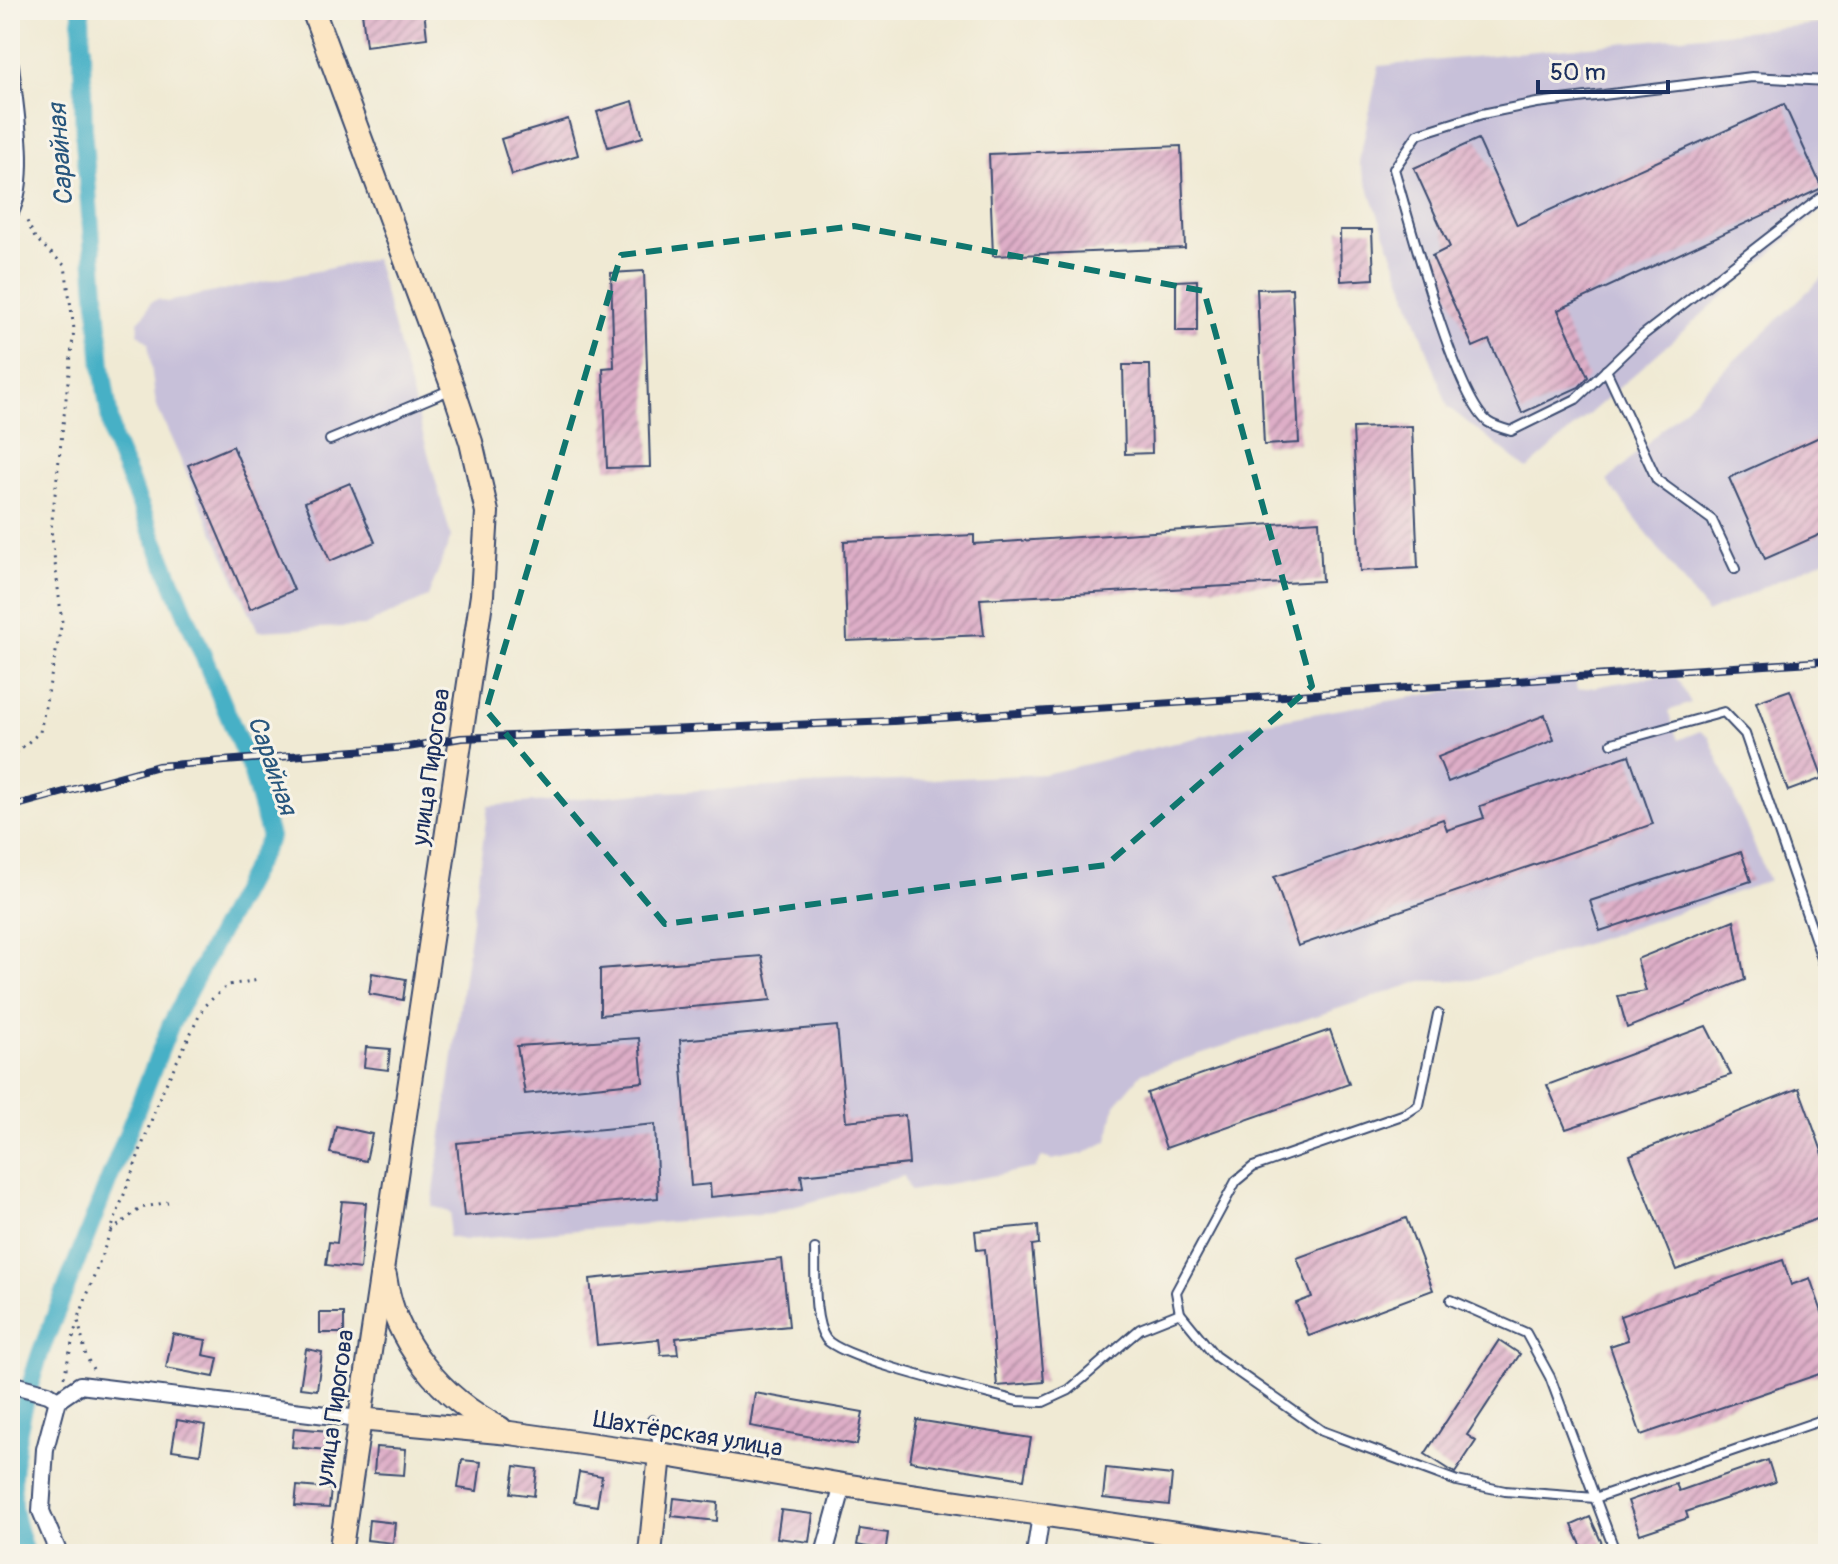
<svg xmlns="http://www.w3.org/2000/svg" width="1838" height="1564" viewBox="0 0 1838 1564" font-family="Pangolin,sans-serif">
<defs>
<pattern id="building-hatch" width="6" height="6" patternUnits="userSpaceOnUse" patternTransform="scale(2)"><rect width="6" height="6" fill="#deaec7"/><path d="M-1 1l2-2M0 6l6-6M5 7l2-2" fill="none" stroke="#b38ea5"/></pattern>
</defs>
<rect width="100%" height="100%" fill="#f7f3e8"/>
<filter id="ink" filterUnits="userSpaceOnUse"><feTurbulence type="fractalNoise" baseFrequency=".0125" numOctaves="2"/><feDisplacementMap in="SourceGraphic" scale="16" xChannelSelector="R" yChannelSelector="G"/><feConvolveMatrix kernelMatrix="1 2 1 2 8 2 1 2 1" color-interpolation-filters="sRGB"/></filter>
<filter id="wash" filterUnits="userSpaceOnUse"><feTurbulence type="fractalNoise" baseFrequency=".006" numOctaves="4" result="noise"/><feDisplacementMap in="SourceGraphic" scale="32" xChannelSelector="R" yChannelSelector="G"/><feGaussianBlur stdDeviation="1.8" result="paint"/><feColorMatrix in="noise" values="0 0 0 0 0 0 0 0 0 0 0 0 0 0 0 0 0 1.4 0 .05"/><feComposite in="paint" operator="in"/></filter>
<g filter="url(#wash)">
<rect width="100%" height="100%" fill="#f0ead4"/>
<g fill="#c7c0d9">
<path d="M1828 23V203L1527 469 1448 407 1359 162 1379 66Z"/>
<path d="M375 259 451 537 428 597 364 626 258 631 156 405 148 342 138 334V321L145 314 151 302 158 299 166 302Z"/>
<path d="M1828 272V558L1707 613 1607 481Z"/>
<path d="M1674 673 1691 703 1668 711 1678 740 1700 731 1709 737 1769 881 1514 968 1473 980 1422 981 1142 1073 1115 1105 1108 1141 1083 1154 1052 1160 1042 1157 1035 1168 910 1191 904 1176 771 1213 464 1240 448 1237 451 1213 432 1206 488 806 641 793 1045 774 1249 725 1447 691 1574 675 1577 690Z"/>
</g>
<g fill="none" stroke-linecap="round" stroke-linejoin="round">
<path stroke="#47b0c6" stroke-width="18" d="M25 1554C21 1538 14 1521 13 1505 10 1451 24 1402 41 1351L170 1026 270 837 251 770 113 440 102 367 84 140 81 10"/>
</g>
<g id="blocks">
<g fill="url(#building-hatch)">
<path d="M375 10H424L427 38 366 46 362 12Z"/>
<path d="M633 101 643 137 608 147 597 112Z"/>
<path d="M1784 104 1822 188 1558 310 1588 377 1579 387 1522 413 1489 340 1473 347 1432 256 1450 247 1414 168 1478 139 1517 225Z"/>
<path d="M568 119 578 155 512 175 501 139Z"/>
<path d="M1181 146 1185 248 993 256 989 154Z"/>
<path d="M1340 230H1372L1374 279 1341 281Z"/>
<path d="M644 271 650 467 607 468 603 368 614 367 611 273Z"/>
<path d="M1197 280V331H1176V281Z"/>
<path d="M1292 288 1299 443 1264 445 1257 289Z"/>
<path d="M1123 365H1150L1152 453 1125 454Z"/>
<path d="M1412 426 1418 568 1360 571 1353 428Z"/>
<path d="M1828 433V531L1765 559 1729 478Z"/>
<path d="M233 446 294 590 250 609 188 465Z"/>
<path d="M350 483 375 542 330 561 305 502Z"/>
<path d="M1319 521 1322 581 980 599 984 635 847 641 844 541 974 535V544Z"/>
<path d="M1790 690 1823 778 1788 791 1756 702Z"/>
<path d="M1545 715 1554 740 1448 782 1438 757Z"/>
<path d="M1629 755 1653 824 1298 946 1274 877 1443 819 1447 830 1484 818 1480 806Z"/>
<path d="M1741 852 1751 881 1600 931 1590 901Z"/>
<path d="M1734 920 1745 980 1627 1028 1618 996 1646 991 1637 959Z"/>
<path d="M762 956 771 1000 600 1015V969Z"/>
<path d="M372 973 406 979 403 1000 369 994Z"/>
<path d="M837 1026 846 1121 905 1115 909 1164 801 1175 803 1188 711 1197 710 1184 691 1186 680 1040Z"/>
<path d="M1706 1026 1731 1075 1566 1129 1547 1085Z"/>
<path d="M1330 1030 1349 1084 1166 1148 1147 1093Z"/>
<path d="M639 1038 643 1082 525 1094 517 1046Z"/>
<path d="M366 1047 390 1049 388 1070 364 1067Z"/>
<path d="M1799 1088 1828 1168V1215L1676 1270 1630 1155Z"/>
<path d="M655 1124 658 1198 464 1216 457 1143Z"/>
<path d="M336 1126 372 1134 366 1161 330 1153Z"/>
<path d="M342 1201 366 1203 360 1269 326 1265 329 1242 337 1243Z"/>
<path d="M1406 1218 1433 1290 1309 1336 1296 1303 1312 1297 1297 1258Z"/>
<path d="M1038 1225 1039 1244 1032 1245 1044 1382 997 1386 985 1249 977 1250 975 1231Z"/>
<path d="M782 1259 789 1326 676 1338 678 1354 661 1355 659 1339 597 1345 590 1279Z"/>
<path d="M1783 1260 1791 1285 1810 1278 1828 1329V1371L1641 1435 1610 1346 1628 1340 1620 1316Z"/>
<rect x="320" y="1313" width="24" height="20"/>
<path d="M173 1334 206 1340 203 1355 218 1358 214 1377 166 1368Z"/>
<path d="M1499 1340 1520 1354 1467 1435 1476 1441 1455 1473 1425 1454Z"/>
<path d="M306 1349 322 1352 317 1390 300 1388Z"/>
<path d="M755 1393 863 1412 857 1445 750 1426Z"/>
<path d="M177 1420 205 1425 200 1454 172 1450Z"/>
<path d="M917 1420 1031 1438 1024 1479 910 1461Z"/>
<path d="M294 1428 329 1431 328 1450 292 1447Z"/>
<path d="M376 1447 406 1449 404 1475 374 1473Z"/>
<path d="M462 1460 481 1462 477 1491 458 1488Z"/>
<path d="M1768 1460 1775 1482 1686 1512 1688 1518 1640 1534 1628 1501 1676 1484 1679 1491Z"/>
<path d="M515 1466 537 1469 534 1496 511 1493Z"/>
<path d="M1106 1468 1172 1475 1169 1505 1103 1498Z"/>
<path d="M579 1472 602 1476 597 1506 574 1502Z"/>
<path d="M297 1486 331 1489 329 1508 295 1506Z"/>
<path d="M674 1498 718 1503 717 1521 672 1516Z"/>
<path d="M781 1510 813 1514 809 1542 777 1538Z"/>
<path d="M1590 1517 1605 1550 1597 1554H1585L1572 1525Z"/>
<path d="M369 1520 395 1523 393 1543 367 1540Z"/>
<path d="M860 1529 888 1533 885 1554 872 1552 873 1548 857 1545Z"/>
</g>
</g>
</g>
<g filter="url(#ink)">
<use href="#blocks" fill-opacity="0" stroke="#3b4b70" stroke-width="2"/>
<g fill="none" stroke-linecap="round" stroke-linejoin="round">
<g stroke="#3b4b70" stroke-width="12">
<g id="lane">
<path d="M1828 81 1752 77 1537 103 1482 114 1418 134 1394 169C1408 216 1455 397 1488 422 1494 426 1504 429 1511 431L1576 399 1643 335 1828 192"/>
<path d="M1606 370 1657 480 1712 520 1735 569"/>
<path d="M330 440 452 389"/>
<path d="M1612 743 1724 712 1745 734 1828 976"/>
<path d="M1438 1014 1419 1105 1405 1114 1253 1167 1236 1181 1176 1292 1180 1313 1215 1356 1322 1431 1457 1481 1505 1491 1595 1498 1825 1419"/>
<path d="M815 1249C816 1273 812 1320 826 1339 843 1360 984 1392 1017 1401L1043 1402 1069 1390 1140 1329 1180 1313"/>
<path d="M1451 1300 1526 1333 1550 1377 1616 1554"/>
<path d="M652 1420 660 1453"/>
</g>
</g>
<g stroke="#3b4b70" stroke-width="20">
<g id="street">
<path d="M10 65C14 106 28 177 10 212"/>
<path d="M10 1384 48 1394 58 1400"/>
<path d="M58 1400 80 1385 359 1419"/>
<path d="M58 1400 45 1449 41 1511 59 1554"/>
<path d="M824 1554 843 1485"/>
<path d="M1035 1554 1041 1515"/>
</g>
</g>
<g stroke="#3b4b70" stroke-width="26">
<g id="secondary">
<path d="M313 10 453 388 471 442 487 512 482 595 340 1554"/>
<path d="M385 1276C394 1342 442 1399 500 1428"/>
<path d="M359 1419 510 1433 660 1454 843 1485 1313 1554"/>
<path d="M650 1554 660 1454"/>
</g>
</g>
<g stroke="#3b4b70" stroke-width="3" stroke-dasharray="2 6" stroke-linecap="butt">
<path d="M10 758 40 732 62 622 51 529 74 329 65 266 35 238 26 219"/>
<path d="M111 1231 141 1208 168 1202"/>
<path d="M93 1369 86 1356 78 1320 161 1094 204 1006 228 985 259 980"/>
<path d="M64 1377 77 1322"/>
</g>
<use href="#lane" stroke="#fff" stroke-width="8"/>
<use href="#street" stroke="#fff" stroke-width="16"/>
<use href="#secondary" stroke="#fce6c4" stroke-width="22"/>
<g stroke="#1b2f5e" stroke-width="8">
<path id="rail" d="M10 807 158 766 408 747 461 738 893 721 1828 661"/>
</g>
<use href="#rail" stroke="#f7f3e8" stroke-width="5" stroke-dasharray="15" stroke-linecap="butt"/>
</g>
</g>
<path fill="none" stroke="#0f766e" stroke-width="6" stroke-dasharray="16 10" stroke-linejoin="round" d="M854 226 1204 291 1312 686 1106 865 665 924 486 710 621 255Z"/>
<g text-anchor="middle" dominant-baseline="central" stroke-width="6" stroke-linejoin="round" paint-order="stroke">
<g font-size="24" fill="#1b2f5e" stroke="#f7f3e8">
<text transform="translate(431 767) rotate(-82)">улица Пирогова</text>
<text transform="translate(335 1408) rotate(-82)">улица Пирогова</text>
<text transform="translate(688 1434) rotate(9)">Шахтёрская улица</text>
</g>
<g font-size="26" font-style="italic" fill="#28567d" stroke="#f7f3e8">
<text transform="translate(61 155) rotate(-94)">Сарайная</text>
<text transform="translate(272 765) rotate(71)">Сарайная</text>
</g>
</g>
<rect width="1838" height="1564" fill="none" stroke="#f7f3e8" stroke-width="40"/>
<path d="M1538 80v12h130v-12" fill="none" stroke="#1b2f5e" stroke-width="4"/>
<text x="1550" y="80" font-size="24" fill="#1b2f5e" stroke="#f7f3e8" stroke-width="6" paint-order="stroke">50 m</text>
</svg>
